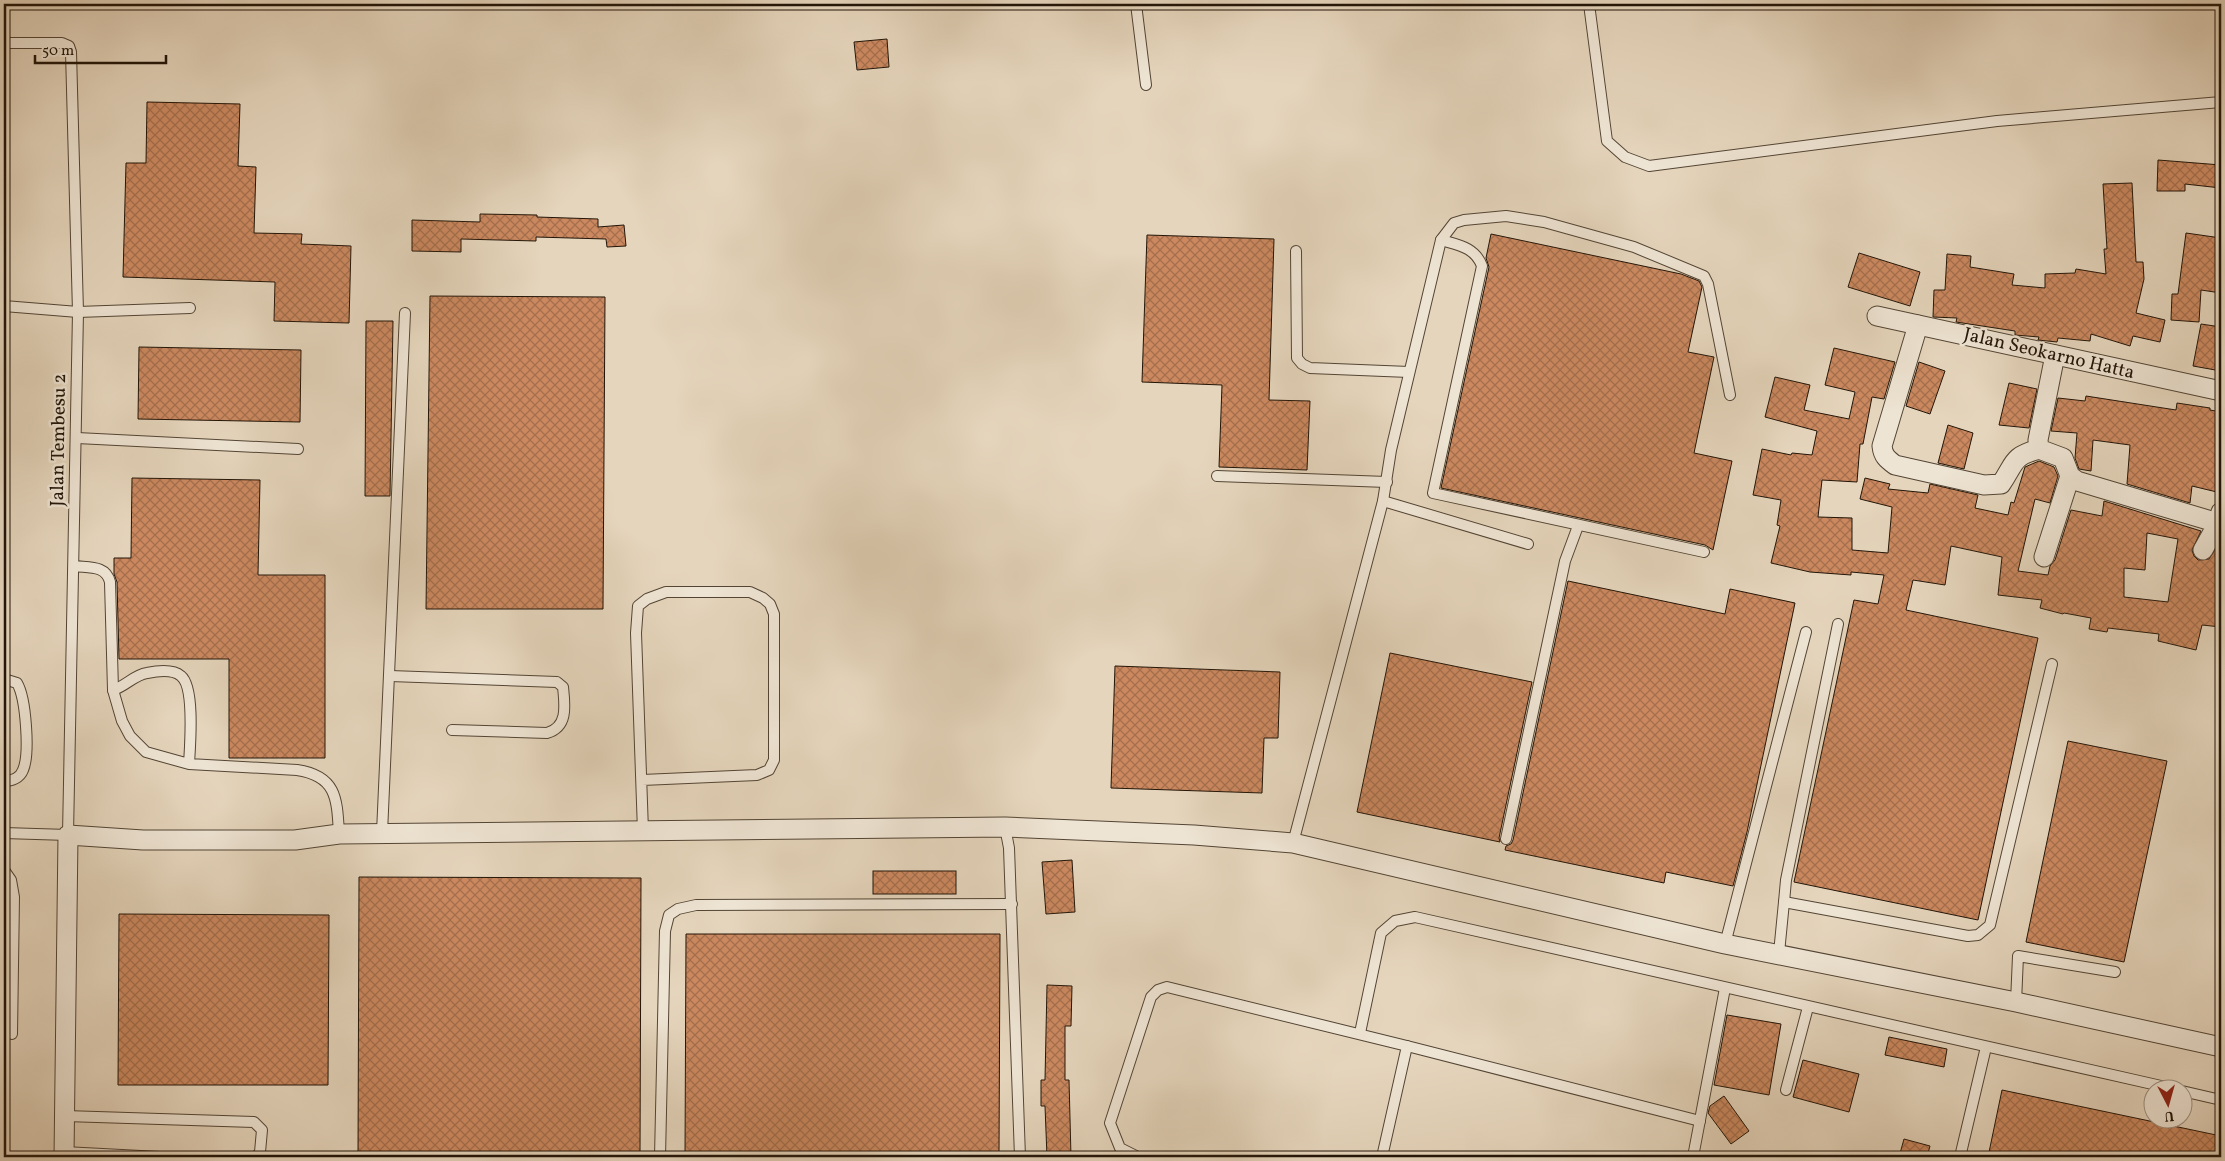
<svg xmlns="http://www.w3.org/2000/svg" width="2225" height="1161" viewBox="0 0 2225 1161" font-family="Vollkorn,serif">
<defs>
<pattern id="building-cross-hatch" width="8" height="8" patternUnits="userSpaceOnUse" patternTransform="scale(1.25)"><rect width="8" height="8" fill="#cc8960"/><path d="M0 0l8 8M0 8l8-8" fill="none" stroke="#a56f4d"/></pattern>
</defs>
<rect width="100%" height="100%" fill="#e5d5bc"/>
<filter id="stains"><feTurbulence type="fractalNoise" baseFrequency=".004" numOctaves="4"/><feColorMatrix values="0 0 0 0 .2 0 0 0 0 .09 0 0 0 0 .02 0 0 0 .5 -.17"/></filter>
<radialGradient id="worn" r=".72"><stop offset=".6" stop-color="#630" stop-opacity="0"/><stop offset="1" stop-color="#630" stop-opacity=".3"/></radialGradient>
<g fill="url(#building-cross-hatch)" stroke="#221508" fill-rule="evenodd">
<path d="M887 39 889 67 857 70 854 42Z"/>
<path d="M147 102 240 104 238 166 256 167 254 233 302 234 301 244 351 246 349 323 274 321 275 282 123 277 126 163H146Z"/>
<path d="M2158 160 2221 165V188L2185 184V191H2157Z"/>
<path d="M2132 183 2136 262H2143L2144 279 2136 313 2165 320 2160 342 2133 336 2130 346 2091 334 2090 341 2058 338 2057 342 2038 340 2039 337 2015 335V331L1956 322 1957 318 1933 317 1934 290H1945L1947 254 1971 256 1970 267 2014 274 2012 285 2045 288V274L2075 273 2076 269 2106 274 2104 249H2107L2103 184Z"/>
<path d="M480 214 537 215V217L598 219V227L624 225 626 246 607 247 606 239 536 237V241L461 239V252L412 251V220L480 222Z"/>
<path d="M2186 233 2221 238V293L2201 290 2199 322 2171 320 2172 294H2178Z"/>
<path d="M1491 234 1681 274 1699 281 1702 287 1688 352 1714 357 1694 453 1732 461 1713 550 1705 545 1441 488 1489 267 1486 258Z"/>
<path d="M1147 235 1274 239 1269 400 1310 401 1307 470 1219 467 1222 385 1142 382Z"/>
<path d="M1859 253 1920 272 1910 306 1848 287Z"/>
<path d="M430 296 605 297 603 609H426Z"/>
<path d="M366 321H393L390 496H365Z"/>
<path d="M2201 324 2221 327V371L2193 366Z"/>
<path d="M139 347 301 350 300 422 138 419Z"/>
<path d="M1834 348 1895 362 1884 399 1872 397 1863 444H1860L1857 482 1822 480 1818 517 1852 518V550L1888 553 1892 507 1860 499 1865 478 1890 484 1888 489 1928 493 1930 484 1978 495 1975 508 2008 515 2011 502 2014 503 2025 467 2039 461 2054 467 2058 476 2050 503 2035 499 2018 571 2048 575 2050 566 2055 560 2071 510 2102 516 2104 501 2201 531 2192 550 2194 556 2198 560 2209 559 2221 540V627L2202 625 2196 650 2158 641 2159 634 2108 628 2107 632 2089 629 2091 618 2064 613 2063 614 2040 608 2042 600 1998 595 2002 557 1951 546 1945 585 1913 580 1906 610 2038 638 1978 920 1794 882 1854 600 1878 604 1884 575 1851 572V575L1810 572 1771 563 1780 526 1777 525 1781 500 1753 495 1762 449 1791 455 1792 453 1812 455 1817 431 1765 417 1775 377 1810 385 1804 410 1849 419 1855 392 1825 385ZM2147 533 2178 539 2168 602 2124 597V568L2145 570Z"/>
<path d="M1919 362 1945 371 1930 414 1906 406Z"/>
<path d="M2009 383 2037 389 2029 428 1999 425Z"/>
<path d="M2086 396 2176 410 2177 403 2210 408V410L2221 412V493L2192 486 2190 503 2127 484 2130 445 2093 440 2091 471 2079 469 2075 458 2077 433 2051 431 2058 398 2085 401Z"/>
<path d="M1948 425 1973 433 1964 469 1938 463Z"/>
<path d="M132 478 260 480 258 575H325V758H229V659H119L117 582 114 574V558H131Z"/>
<path d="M1568 581 1725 614 1730 589 1795 603 1747 832 1733 886 1666 872 1664 883 1505 850 1506 846 1511 844 1513 840Z"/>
<path d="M1390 653 1532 682 1499 838 1500 842 1357 812Z"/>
<path d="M1115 666 1280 672 1278 738H1264L1262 793 1111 788Z"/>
<path d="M2068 741 2167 761 2124 962 2026 942Z"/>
<path d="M1072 860 1075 912 1046 914 1042 862Z"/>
<rect x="873" y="871" width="83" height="23"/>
<path d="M359 877 641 878 640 1157H358Z"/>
<path d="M119 914 329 915 328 1085H118Z"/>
<path d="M686 934H1000L999 1157H685Z"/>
<path d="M1047 985 1072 986 1071 1026H1065V1080H1069L1071 1157H1047L1045 1106H1041V1080H1045Z"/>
<path d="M1727 1015 1781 1024 1769 1095 1714 1085Z"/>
<path d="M1889 1037 1947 1049 1944 1067 1885 1055Z"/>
<path d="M1803 1060 1859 1074 1849 1112 1793 1097Z"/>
<path d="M2002 1090 2221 1136V1157H1988Z"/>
<path d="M1724 1096 1749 1131 1731 1144 1708 1113 1710 1106Z"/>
<path d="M1904 1139 1930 1146 1927 1157H1899Z"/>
</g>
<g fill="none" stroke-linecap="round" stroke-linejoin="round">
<g stroke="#534535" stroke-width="12">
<g id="service">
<path d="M1136 4 1146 85"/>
<path d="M1589 4 1607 141 1625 157 1649 166 1997 121 2221 102"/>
<path d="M4 43H62L69 46 71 52 78 312 68 835 4 833"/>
<path d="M1441 240C1458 245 1475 247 1482 266L1433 493 1704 552"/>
<path d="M1296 251 1297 358 1302 364 1310 368 1409 372"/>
<path d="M4 306 78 312 190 308"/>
<path d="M77 438 298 449"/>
<path d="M1217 476 1387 482"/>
<path d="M1383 501 1528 544"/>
<path d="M74 566C89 568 106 565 110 582L113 690"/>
<path d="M390 676 557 682 563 687C565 706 568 727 547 733L452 730"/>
<path d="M4 679 17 683C26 698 30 754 23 770 20 778 12 781 4 781"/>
<path d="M189 764C190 746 195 687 181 676 173 669 157 671 147 673 134 675 126 686 113 690L122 721 130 736 146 752 189 764 297 770C337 776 337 799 339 834"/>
<path d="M642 780 757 775 769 770 774 760V614L770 604 763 598 750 592H666L647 599 638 606 636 633 643 831"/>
<path d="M1005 827 1009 848 1020 1157"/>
<path d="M382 833 405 313"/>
<path d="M1506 839 1565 561 1578 526"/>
<path d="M1293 843 1383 501 1391 450 1441 240 1454 223 1464 220 1506 216 1544 222 1634 247 1704 276 1708 284 1730 395"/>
<path d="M4 870 11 880 14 897 12 1034"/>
<path d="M1784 902 1786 880 1838 624"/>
<path d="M1725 944 1806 632"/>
<path d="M1779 953 1784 902 1968 936 1978 935 1990 925 2052 664"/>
<path d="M2016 1002 2018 956 2115 972"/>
<path d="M1360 1033 1381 933 1395 921 1415 917 2170 1088"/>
<path d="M1407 1046 1700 1121"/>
<path d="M1786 1090 1808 1007"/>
<path d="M2182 1091 2221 1100"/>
<path d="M65 1116 254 1122 262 1130 260 1152 256 1157"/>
<path d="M64 1152 160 1157"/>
<path d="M660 1157 665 931 669 915 678 909 696 905 1012 904"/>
<path d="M1138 1157 1120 1148 1110 1123 1151 997 1158 990 1167 987 1407 1046 1382 1157"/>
<path d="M1693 1157 1725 988"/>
<path d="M1960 1157 1986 1047"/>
</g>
</g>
<g stroke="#534535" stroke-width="21">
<g id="minor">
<path d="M1877 316 2221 391"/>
<path d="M1918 325 1882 446C1883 456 1887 459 1895 465L1984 485 2001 484C2016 462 2011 457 2039 449"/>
<path d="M2055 355 2038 440 2039 449 2063 458 2070 476 2077 481 2218 523"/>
<path d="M2203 550 2218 523 2221 512"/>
<path d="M2044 557 2070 476"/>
<path d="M64 1157 68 835 143 840H295L339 834 1005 827 1194 835 1293 843 1725 944 2016 1002 2221 1047"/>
</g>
</g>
<use href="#service" stroke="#eee4d3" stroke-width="10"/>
<use href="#minor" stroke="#eee4d3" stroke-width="19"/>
</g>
<g text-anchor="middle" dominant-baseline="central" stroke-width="5" stroke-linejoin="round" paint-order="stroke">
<g font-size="19" fill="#221508" stroke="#eee4d3">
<text transform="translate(2049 354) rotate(13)">Jalan Seokarno Hatta</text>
<text transform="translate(59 440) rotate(-89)">Jalan Tembesu 2</text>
</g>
</g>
<rect width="2225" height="1161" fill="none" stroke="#e5d5bc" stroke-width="20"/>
<rect x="5" y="5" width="2215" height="1151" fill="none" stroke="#221508" stroke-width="2.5"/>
<rect x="10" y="10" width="2205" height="1141" fill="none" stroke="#221508"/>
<g transform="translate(2168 1104) rotate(174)"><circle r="24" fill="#eee4d3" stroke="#9c9182"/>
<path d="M0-4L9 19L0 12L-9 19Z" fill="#8f2418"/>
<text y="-8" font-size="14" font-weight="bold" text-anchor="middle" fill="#221508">U</text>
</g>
<path d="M35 55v8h131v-8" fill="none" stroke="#221508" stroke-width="2.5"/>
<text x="42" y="55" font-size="15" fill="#221508" stroke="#eee4d3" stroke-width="4" paint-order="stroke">50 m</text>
<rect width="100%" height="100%" filter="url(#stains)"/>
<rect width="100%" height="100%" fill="url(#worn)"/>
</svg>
